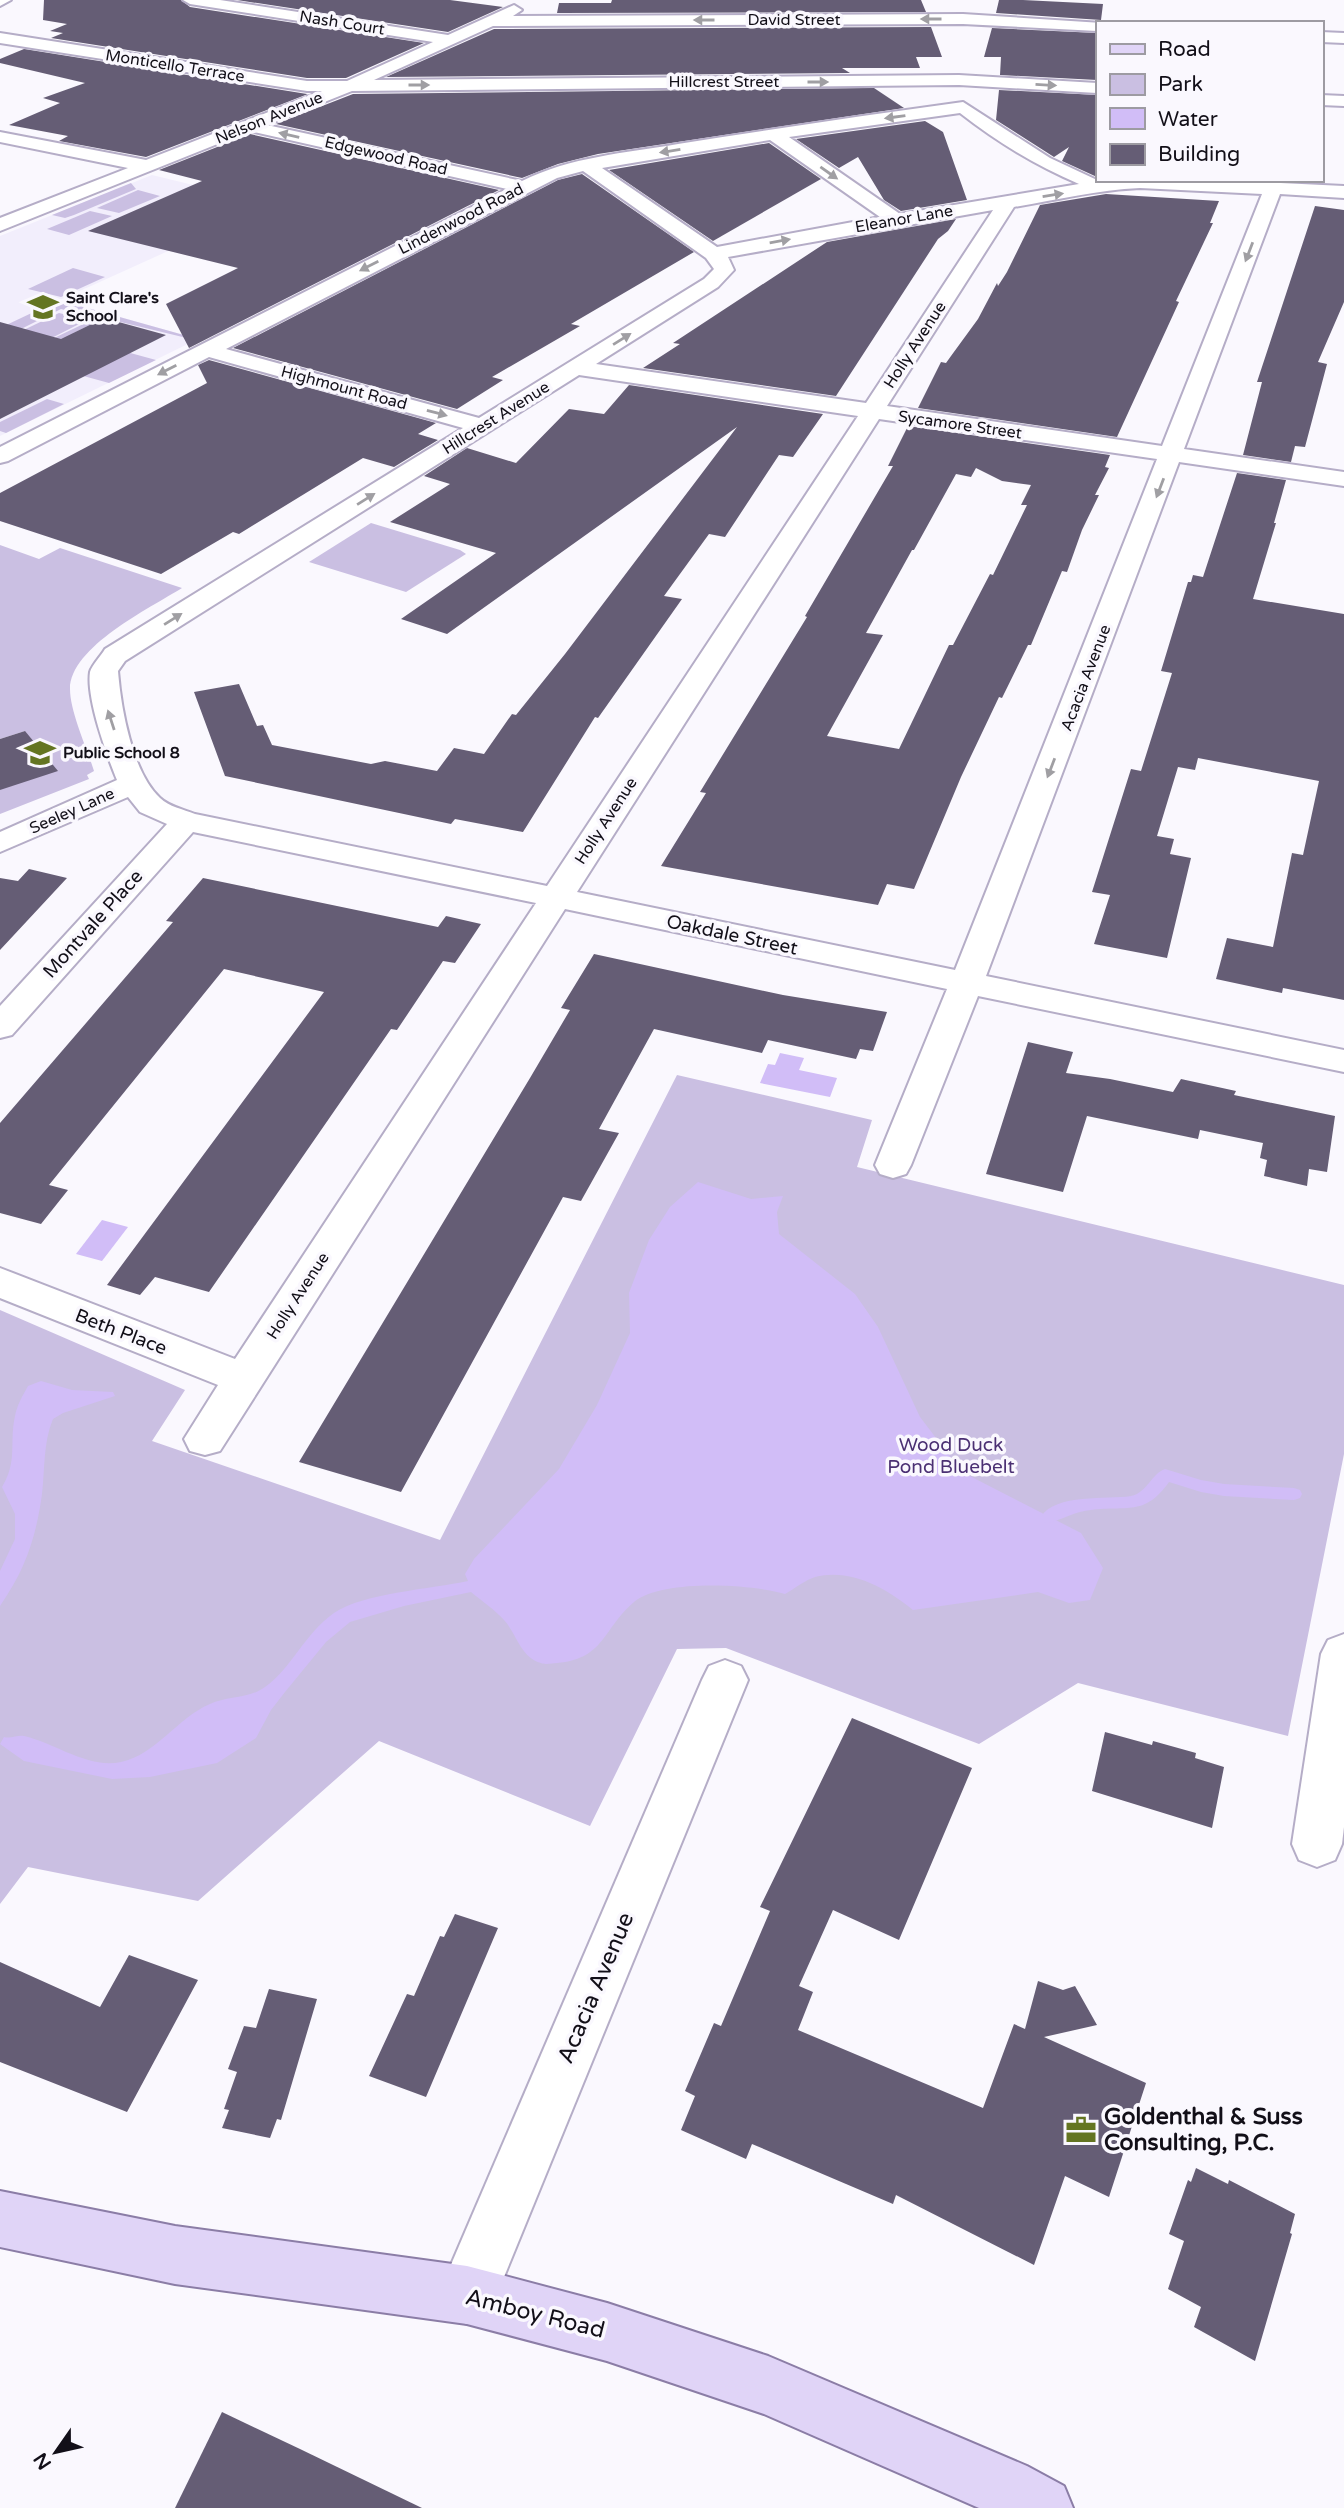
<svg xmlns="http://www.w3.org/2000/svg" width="1344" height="2508" viewBox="0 0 1344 2508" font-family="'Varela Round',sans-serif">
<rect width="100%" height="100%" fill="#faf8fe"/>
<path fill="#f2eefc" d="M152 175 272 204 60 300 198 339 0 436V236Z"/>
<g fill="#cabfe2">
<path d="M131 183 136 189 74 215 65 218 52 215Z"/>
<path d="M138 190 160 196 119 213 97 208Z"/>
<path d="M90 211 112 216 69 235 47 229Z"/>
<path d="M73 268 105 277 61 297 28 289Z"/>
<path d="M59 300 198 339 195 340 104 318 74 333 96 340 29 350 96 318 61 309 5 337 0 328Z"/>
<path d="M59 313 87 320 34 347 5 339Z"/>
<path d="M123 351 156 360 109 383 47 366Z"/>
<path d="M47 399 64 404 6 433 0 431V422Z"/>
<path d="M371 523 460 550 466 554 406 592 309 562Z"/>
<path d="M0 545 39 559 60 548 182 588C150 608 70 647 70 689 70 712 87 748 94 771L87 775 89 779 0 814V790L25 731 0 739Z"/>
<path d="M677 1075 872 1120 857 1167 1344 1285V1454L1288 1736 1078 1683 979 1744 726 1648 677 1649 590 1826 379 1741 198 1901 28 1867 0 1904V1310L185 1390 152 1441 440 1540Z"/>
</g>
<g fill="#d1bdf7">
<path d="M780 1053 804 1058 799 1070 837 1078 830 1097 760 1083 768 1064 775 1065Z"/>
<path d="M698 1182 751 1199 783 1196 777 1212 779 1234 855 1294 878 1327 920 1417 962 1472 1081 1533 1103 1568 1090 1600 1069 1603 1038 1592 913 1610C886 1588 851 1568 815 1577 805 1580 794 1589 785 1594 751 1584 662 1579 634 1602 603 1628 605 1659 557 1663 553 1663 545 1665 541 1663 520 1657 517 1634 504 1620 495 1610 482 1601 471 1592L404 1606 350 1622 326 1642 285 1692 271 1710 256 1738 217 1763 150 1777 112 1779 24 1761 0 1744 4 1737C11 1739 17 1735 24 1736 55 1743 88 1769 121 1762 157 1754 177 1718 210 1704 227 1696 249 1699 265 1687 291 1669 305 1633 334 1613 363 1593 432 1589 468 1581L465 1574 474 1559 559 1469 597 1405 630 1333 629 1293 649 1240 670 1207Z"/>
<path d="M102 1220 128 1227 102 1261 76 1254Z"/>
<path d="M41 1381 72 1390 113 1392 115 1396 63 1413 53 1419C43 1443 45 1469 42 1494 36 1538 25 1570 0 1606V1571L15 1539V1514L2 1487C18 1461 9 1443 15 1416 17 1405 23 1395 28 1386Z"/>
</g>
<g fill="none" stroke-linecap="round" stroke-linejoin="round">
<path fill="#d1bdf7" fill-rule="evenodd" d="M1165 1469 1201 1480 1224 1484 1294 1488 1300 1490 1302 1494 1300 1498 1294 1500 1224 1496 1201 1492 1169 1482C1144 1517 1127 1505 1091 1510 1076 1511 1063 1519 1049 1523L1043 1522 1041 1517C1055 1493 1108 1500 1131 1496 1147 1493 1152 1473 1165 1469Z"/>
</g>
<g fill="#655d75" fill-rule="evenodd">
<path d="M44 0H181L190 7 424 43 346 78H307L51 38 63 33 50 31 67 24 43 20Z"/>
<path d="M237 0H450L503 7 448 32Z"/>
<path d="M612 0H921L926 12 557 13 559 3H611Z"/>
<path d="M999 0H1023L1103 4 1101 20 996 13Z"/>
<path d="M931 27 942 57H916L920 68H842L850 73 386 77 494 29Z"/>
<path d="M992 28 1097 33V80L1000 75 1001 57H984Z"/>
<path d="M24 49 307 94H308L146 157 59 141 68 136 9 125 60 103 43 98 85 83 0 63V59Z"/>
<path d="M874 88 904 108 598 154 558 164 522 178 276 124 353 94Z"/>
<path d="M999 90 1097 95V177L1062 161 1069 147 1054 157 996 120Z"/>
<path d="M925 121 943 132 967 200 901 211 884 200 858 157 839 168 796 139Z"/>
<path d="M250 134 499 190 189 348 166 304 238 268 88 231 202 181 159 170Z"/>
<path d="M769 143 821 179 713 241 609 170Z"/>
<path d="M582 174 694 252 571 324 580 326 492 377 503 380 457 409 233 348 558 180Z"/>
<path d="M1106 194 1219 201 1210 223H1213L1176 301 1179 302 1117 437 918 408 941 362 946 363 951 356 978 319 997 283 998 286 1007 272 1040 205Z"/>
<path d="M1315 206 1344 210V302L1318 362 1327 364 1305 447 1295 446 1291 462 1243 455 1262 382H1257Z"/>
<path d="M956 219 948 231 938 239 836 396 643 368 680 344 673 343 827 242Z"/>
<path d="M104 318 166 335 0 419V322L61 339Z"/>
<path d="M209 360 436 423 418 434 438 440 394 467 363 458 239 534 233 532 161 574 0 521V493L207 383 198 365Z"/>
<path d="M629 385 823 414 793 457 779 455 725 537 709 534 664 596 682 599 598 718 595 717 523 832 455 819 451 824 225 776 194 692 239 684 257 726 263 725 272 745 371 764 385 761 437 771 454 748 484 754 512 714 516 715 565 654 737 427 447 634 401 619 496 553 390 522 450 484 424 476 467 448 516 463 569 409 604 414Z"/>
<path d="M908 426 1110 455 1105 467 1109 468 1095 495H1099L1082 530 1067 572 1062 571 1031 645H1028L1002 698 999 697 961 777 914 889 887 884 878 905 661 866 706 793 700 792 807 617 805 616 893 466H888ZM976 468 1002 481 1031 485 1021 505H1027L993 575 990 574 953 645H949L899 749 827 736 883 635 866 633 912 550H914L956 474 971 477Z"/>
<path d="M1237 473 1286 480 1274 523H1276L1253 599 1344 614V1000L1283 988 1282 993 1216 979 1227 938 1273 947 1292 853 1303 855 1319 781 1198 758 1195 770 1178 767 1157 836 1174 839 1170 854 1191 858 1167 958 1094 944 1110 895 1092 892 1131 769 1141 771 1172 673 1161 671 1188 582H1191L1193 575 1203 577Z"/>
<path d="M25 731 58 771 0 790V739Z"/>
<path d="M29 869 67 878 0 950V878L18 881Z"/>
<path d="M203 878 438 927 446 916 481 924 455 963 443 961 397 1030 391 1029 209 1292 155 1277 140 1295 107 1285 324 992 224 969 49 1185 68 1190 41 1224 0 1213V1123L173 922 166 921Z"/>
<path d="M594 954 783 995 887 1012 873 1051 860 1049 856 1059 768 1040 762 1053 654 1029 599 1129 619 1133 581 1201 563 1197 401 1492 299 1462 530 1078 570 1010 561 1008Z"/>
<path d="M1028 1042 1073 1052 1066 1073 1110 1079 1173 1092 1181 1079 1236 1091 1234 1095 1335 1116 1327 1172 1309 1169 1307 1186 1264 1176 1267 1160 1260 1158 1263 1143 1200 1130 1198 1139 1087 1116 1063 1192 986 1174Z"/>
<path d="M852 1718 972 1768 899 1940 833 1910 799 1986 813 1992 798 2030 983 2108 1014 2024 1025 2029 1038 1981 1063 1990 1075 1986 1097 2025 1044 2037 1146 2083 1109 2197 1065 2176 1034 2265 896 2195 893 2204 752 2144 746 2159 681 2130 695 2096 685 2091 714 2023 721 2026 770 1911 760 1907Z"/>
<path d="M1105 1732 1152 1745 1153 1741 1196 1753 1195 1758 1224 1767 1212 1828 1092 1791Z"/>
<path d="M455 1914 498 1928 426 2097 369 2076 407 1994 414 1996 440 1936 444 1937Z"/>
<path d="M129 1955 198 1980 127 2112 0 2062V1962L100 2007Z"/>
<path d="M269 1989 317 1999 281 2120 277 2119 270 2138 222 2128 229 2110 224 2109 237 2072 228 2069 244 2026 256 2028Z"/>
<path d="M1196 2168 1228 2184 1229 2180 1295 2214 1290 2233 1292 2234 1255 2361 1194 2327 1201 2307 1168 2289 1184 2241 1169 2234 1188 2180 1191 2182Z"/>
<path d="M222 2412 300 2449 422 2508H175Z"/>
</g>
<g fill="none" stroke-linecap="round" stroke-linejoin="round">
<g stroke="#b5adc7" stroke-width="4">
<g id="minor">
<path d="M0 0H11L0 6Z"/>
<path d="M183 0H220L448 35 514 5 522 10 513 16 963 14 1102 23H1097V31L963 24 493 26 374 80 959 75 1097 83V93L959 85 352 91 267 125 522 181C570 157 625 153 678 144 773 129 868 115 963 102L1050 158 1097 180H1217L1344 186V198L1280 194 1184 449 1344 472V486L1179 462 986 976 1344 1050V1072L978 996 911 1165 906 1174 893 1178 880 1174 875 1165 947 989 565 909 220 1451 205 1455 190 1451 184 1439 218 1385 0 1298V1268L235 1359 536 903 193 832 12 1035 0 1038V1006L167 824 140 812 128 797 0 852V832L117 780C107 756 86 698 90 672 92 665 101 656 105 649L463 428 209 357 8 461 0 463V447L507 189 250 131 0 231V218L128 168 0 142V132L146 160 322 91H307L0 43V33L307 81H347L433 42 190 4ZM960 113C997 142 1035 165 1079 184L900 214 789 137ZM770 140 880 217 717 247 602 168ZM583 171 706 258 714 269 704 279 479 418 226 349 557 178ZM1140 188 1262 194 1162 446 887 406 1014 207C1057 200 1097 190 1140 188ZM993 210 866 403 596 364 718 287 734 270 728 257ZM579 375 858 416 547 886 195 814C183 809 169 807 160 798 132 772 121 708 118 671L125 661ZM879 419 1157 459 955 970 577 892Z"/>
<path d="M1321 32 1344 33V43L1321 42Z"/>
<path d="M1321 95 1344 96V106L1321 105Z"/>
<path d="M1344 1634V1827L1342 1844 1335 1860 1317 1867 1299 1860 1292 1844 1321 1654 1328 1640Z"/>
<path d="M725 1660 741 1666 748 1680 488 2316 467 2324 446 2316 438 2295 702 1680 709 1666Z"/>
</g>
</g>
<g stroke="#8b7da6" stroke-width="4">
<path id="major" d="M0 2191 175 2226 467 2266 607 2303 768 2356 1027 2466 1064 2486 1073 2508H979L764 2414 607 2361 467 2324 175 2284 0 2247Z"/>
</g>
<use href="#minor" fill="#fff" fill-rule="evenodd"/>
<use href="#major" fill="#e0d4f7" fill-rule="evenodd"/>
</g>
<defs><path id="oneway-solid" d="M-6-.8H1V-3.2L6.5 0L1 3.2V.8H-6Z" transform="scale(1.75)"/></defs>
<g fill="#a09fa3">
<use href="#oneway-solid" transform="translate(931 19) rotate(180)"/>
<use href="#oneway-solid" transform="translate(704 20) rotate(180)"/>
<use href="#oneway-solid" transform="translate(818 82)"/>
<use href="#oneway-solid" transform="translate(419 85)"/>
<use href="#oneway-solid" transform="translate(1046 85) rotate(3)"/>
<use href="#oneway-solid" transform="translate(895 117) rotate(172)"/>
<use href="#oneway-solid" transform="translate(289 135) rotate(-167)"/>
<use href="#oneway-solid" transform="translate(670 151) rotate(171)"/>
<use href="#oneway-solid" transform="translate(829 173) rotate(35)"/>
<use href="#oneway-solid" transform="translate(1053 195) rotate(-9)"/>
<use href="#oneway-solid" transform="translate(780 241) rotate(-10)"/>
<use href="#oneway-solid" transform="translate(1249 252) rotate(111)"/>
<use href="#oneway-solid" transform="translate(369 266) rotate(153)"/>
<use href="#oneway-solid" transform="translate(622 339) rotate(-32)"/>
<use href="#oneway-solid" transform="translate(167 370) rotate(153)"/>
<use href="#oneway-solid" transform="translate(437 413) rotate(15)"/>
<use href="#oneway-solid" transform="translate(1160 488) rotate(111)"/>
<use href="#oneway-solid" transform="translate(366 499) rotate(-32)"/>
<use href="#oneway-solid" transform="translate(173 619) rotate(-32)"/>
<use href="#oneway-solid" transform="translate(111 720) rotate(-108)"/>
<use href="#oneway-solid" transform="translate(1051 768) rotate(111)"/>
</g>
<defs>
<g id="school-bare" transform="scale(2.415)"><path d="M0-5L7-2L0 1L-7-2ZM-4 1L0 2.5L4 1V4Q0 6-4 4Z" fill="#647522" stroke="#faf8fe" stroke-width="2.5" paint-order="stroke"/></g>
<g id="office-bare" transform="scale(2.415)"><path d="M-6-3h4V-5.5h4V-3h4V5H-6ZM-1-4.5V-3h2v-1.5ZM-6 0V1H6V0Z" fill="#647522" stroke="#faf8fe" stroke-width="2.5" paint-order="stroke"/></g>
</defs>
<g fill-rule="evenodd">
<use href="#school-bare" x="43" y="307"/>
<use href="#school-bare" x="40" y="753"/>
<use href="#office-bare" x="1081" y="2130"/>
</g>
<g text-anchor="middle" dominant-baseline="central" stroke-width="7" stroke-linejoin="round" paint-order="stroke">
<g font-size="16" fill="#120f18" stroke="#faf8fe">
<text x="794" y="20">David Street</text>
<text transform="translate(342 23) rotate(9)">Nash Court</text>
<text transform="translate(175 66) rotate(9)">Monticello Terrace</text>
<text x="724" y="82">Hillcrest Street</text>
<text transform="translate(269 118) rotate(-22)">Nelson Avenue</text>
<text transform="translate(386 156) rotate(13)">Edgewood Road</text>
<text transform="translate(461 219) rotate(-27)">Lindenwood Road</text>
<text transform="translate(904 219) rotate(-10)">Eleanor Lane</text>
<text transform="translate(915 345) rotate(-57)">Holly Avenue</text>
<text transform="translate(344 388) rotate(15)">Highmount Road</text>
<text transform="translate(496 418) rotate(-32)">Hillcrest Avenue</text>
<text transform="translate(960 425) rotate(8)">Sycamore Street</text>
<text transform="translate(1086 678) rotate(-69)">Acacia Avenue</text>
<text transform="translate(72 811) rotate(-24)">Seeley Lane</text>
<text transform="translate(606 821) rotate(-57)">Holly Avenue</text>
<text transform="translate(298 1296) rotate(-57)">Holly Avenue</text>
</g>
<g font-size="16" font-weight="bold" fill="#120f18" stroke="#faf8fe" text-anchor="start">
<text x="66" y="298">Saint Clare's<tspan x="66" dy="18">School</tspan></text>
<text x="63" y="753">Public School 8</text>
</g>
<g font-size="19" fill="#120f18" stroke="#faf8fe">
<text transform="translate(93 924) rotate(-48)">Montvale Place</text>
<text transform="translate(732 935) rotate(12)">Oakdale Street</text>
<text transform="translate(121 1332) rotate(21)">Beth Place</text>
</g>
<g font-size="19" fill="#4b3073" stroke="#faf8fe">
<text x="951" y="1445">Wood Duck<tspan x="951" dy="22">Pond Bluebelt</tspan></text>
</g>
<g font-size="23" fill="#120f18" stroke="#faf8fe">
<text transform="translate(596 1988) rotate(-67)">Acacia Avenue</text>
<text transform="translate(535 2314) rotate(14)">Amboy Road</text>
</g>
<g font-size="23" font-weight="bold" fill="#120f18" stroke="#faf8fe" text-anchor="start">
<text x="1104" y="2117">Goldenthal &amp; Suss<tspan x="1104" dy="26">Consulting, P.C.</tspan></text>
</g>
</g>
<rect x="1096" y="21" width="228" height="161" fill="#faf8fe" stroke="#9d9ba2" stroke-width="2"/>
<rect x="1110" y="44" width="35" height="10" fill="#e0d4f7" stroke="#9d9ba2" stroke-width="2"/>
<text x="1158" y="56" font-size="21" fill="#120f18">Road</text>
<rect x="1110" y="74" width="35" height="21" fill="#cabfe2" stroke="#9d9ba2" stroke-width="2"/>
<text x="1158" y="91" font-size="21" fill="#120f18">Park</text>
<rect x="1110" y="108" width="35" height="21" fill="#d1bdf7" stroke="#9d9ba2" stroke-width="2"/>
<text x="1158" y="126" font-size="21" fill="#120f18">Water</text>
<rect x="1110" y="144" width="35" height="21" fill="#655d75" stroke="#9d9ba2" stroke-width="2"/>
<text x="1158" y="161" font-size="21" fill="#120f18">Building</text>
<g transform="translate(56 2452) rotate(236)" stroke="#faf8fe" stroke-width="5" paint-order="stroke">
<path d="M0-5L12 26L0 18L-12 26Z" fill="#120f18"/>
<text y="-10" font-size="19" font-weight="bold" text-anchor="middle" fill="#120f18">N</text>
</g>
</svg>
